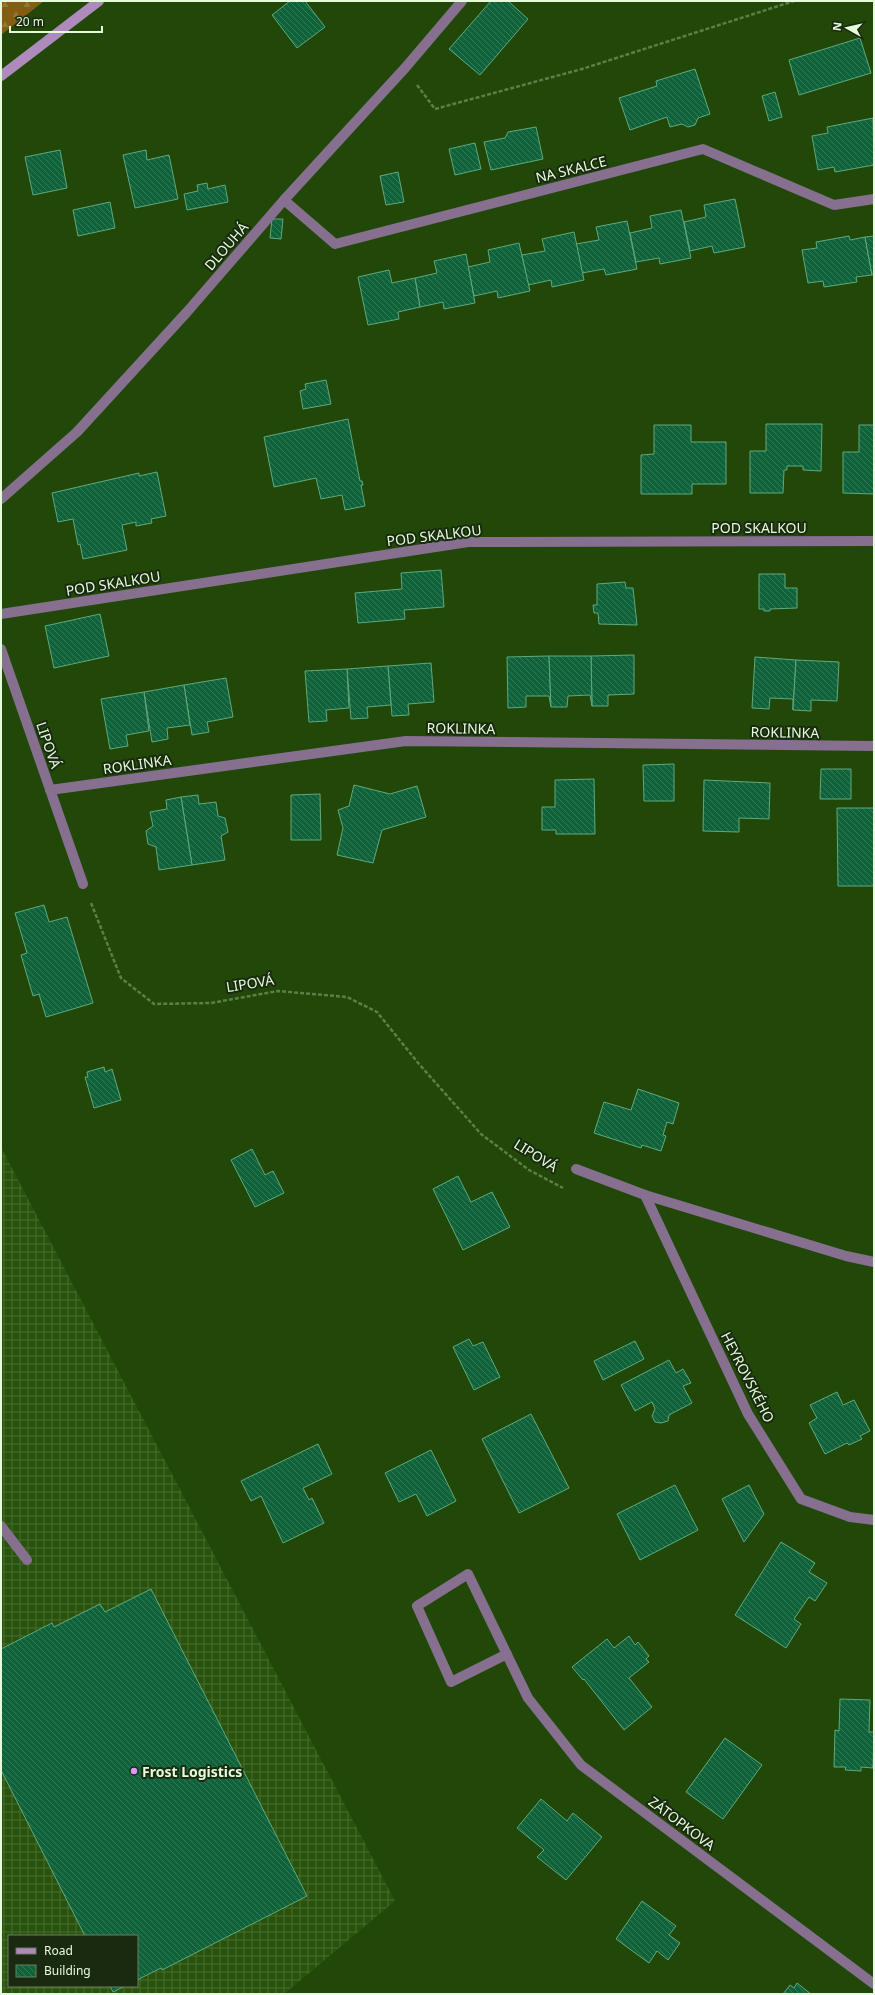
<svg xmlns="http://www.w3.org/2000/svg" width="875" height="1995" viewBox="0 0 875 1995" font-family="'Noto Sans',sans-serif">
<defs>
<pattern id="industrial-grid" width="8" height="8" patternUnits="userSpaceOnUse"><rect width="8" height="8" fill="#29530d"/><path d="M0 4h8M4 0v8" fill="none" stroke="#486d30"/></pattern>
<pattern id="forest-firs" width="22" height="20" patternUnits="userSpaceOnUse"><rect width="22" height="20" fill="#855c12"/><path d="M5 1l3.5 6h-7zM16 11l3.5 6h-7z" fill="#967434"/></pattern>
<pattern id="building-back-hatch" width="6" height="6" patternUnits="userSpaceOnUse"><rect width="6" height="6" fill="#10623a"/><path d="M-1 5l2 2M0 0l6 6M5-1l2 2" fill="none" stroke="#337956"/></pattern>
</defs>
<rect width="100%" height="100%" fill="#224809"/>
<path fill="url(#industrial-grid)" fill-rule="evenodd" d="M1 1147 395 1901 284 1994H1ZM9 1936H137V1986H9Z"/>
<path fill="url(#forest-firs)" d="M1 1H44L1 35Z"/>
<g fill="url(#building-back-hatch)" stroke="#60a97d">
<path d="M290 1H305L325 27 297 48 272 15Z"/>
<path d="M491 1H508L528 19 480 75 449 49Z"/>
<path d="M860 38 871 73 799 95 789 60Z"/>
<path d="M695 69 710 114 698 118 695 125 688 127 682 124 670 127 667 117 630 130 619 98 657 86 656 81Z"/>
<path d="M775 92 782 117 769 121 762 96Z"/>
<path d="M873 118 874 165 835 172 834 167 818 170 812 136 828 133 827 127Z"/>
<path d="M536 127 543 159 491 170 484 142 505 138 508 132Z"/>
<path d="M475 143 481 169 455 175 449 149Z"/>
<path d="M60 150 67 188 33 195 25 157Z"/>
<path d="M146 150 147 160 169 155 178 199 135 208 123 155Z"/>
<path d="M398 172 404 202 386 205 380 176Z"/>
<path d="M207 183 208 189 225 185 228 202 187 210 184 194 198 191 197 185Z"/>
<path d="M735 199 745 247 714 253 712 246 690 251 684 222 706 217 704 205Z"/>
<path d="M110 202 115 228 78 236 73 210Z"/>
<path d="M681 210 691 258 660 264 659 258 636 262 630 233 652 228 650 216Z"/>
<path d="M272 219H283L281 239 270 238Z"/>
<path d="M627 221 637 269 606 275 604 269 582 273 576 244 599 240 596 227Z"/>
<path d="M574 232 584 280 552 287 551 280 528 285 522 255 545 251 542 239Z"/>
<path d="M849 236 850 240 865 237 872 275 856 277 857 282 824 287 823 281 808 283 802 250 817 248 816 242Z"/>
<path d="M874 236V274L872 275 865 237Z"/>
<path d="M519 243 530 291 498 298 497 291 474 296 468 267 490 262 488 250Z"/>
<path d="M466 254 475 303 444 309 443 302 420 307 415 278 437 273 434 261Z"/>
<path d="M389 270 392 283 415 278 420 307 398 312 399 319 368 325 358 277Z"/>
<path d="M326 380 331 404 303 409 300 391 306 389 305 384Z"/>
<path d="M348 419 360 481H362L363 485H361L365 506 345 510 342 495 321 499 316 478 274 487 264 437Z"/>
<path d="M766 424H822L821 471 803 470V466H787V470H784L783 493H750V451H766Z"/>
<path d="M654 425H691V442H726V484H692V494H641V455L654 454Z"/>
<path d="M859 425H874V494L843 493V452H859Z"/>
<path d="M157 472 166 516 151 519 152 523 136 526V522L122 525 127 550 83 559 80 544 78 545 73 519 58 522 52 493 139 473V476Z"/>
<path d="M441 570 444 607 404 610 405 619 358 623 355 593 402 589 401 573Z"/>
<path d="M759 574H785V588H797V608L770 609V611H764V609H759Z"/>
<path d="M625 582 626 588H633L637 625 599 624 598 613H594L593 605H597V584Z"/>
<path d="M100 614 109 656 54 668 45 626Z"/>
<path d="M634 655V694L608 695V706H592L591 656Z"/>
<path d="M549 656 551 707 549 696H526V707L508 708 507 657Z"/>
<path d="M549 656H591L592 706 590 695 568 696 567 707H551Z"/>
<path d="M755 657 796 660 793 710V699L770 698 769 709 752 708Z"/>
<path d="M796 660 839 662 837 701 811 700V711L793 710Z"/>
<path d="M431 663 434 702 408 704 409 715 392 716 388 666Z"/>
<path d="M388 666 391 705 367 707 368 718 351 719 347 669Z"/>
<path d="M347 669 349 708 326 710 327 721 309 722 305 671Z"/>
<path d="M226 678 233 717 207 722 209 732 192 735 184 685Z"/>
<path d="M184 685 190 725 167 728 168 739 152 742 144 692Z"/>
<path d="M144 692 149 731 126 735 128 746 110 749 101 699Z"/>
<path d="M674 764V801H644L643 765Z"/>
<path d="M821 769H851V799H820Z"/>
<path d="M594 779 595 834H556V830H542V807H555V780Z"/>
<path d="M704 780 770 783 769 819 739 818V832L703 831Z"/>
<path d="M354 785 390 794 417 786 426 817 382 830 373 863 337 855 343 828 338 810 349 806Z"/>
<path d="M320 794 321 840H291V795Z"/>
<path d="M198 795 199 804 216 802 218 816 225 818 228 832 221 836 225 860 192 865 181 797Z"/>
<path d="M181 797 192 865 159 870 156 847 148 844 146 831 153 826 150 812 167 809 166 800Z"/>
<path d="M837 808H874V886H838Z"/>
<path d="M44 905 49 922 67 917 93 1003 46 1017 39 994 33 996 21 955 27 953 15 913Z"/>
<path d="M104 1067 105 1072 112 1069 121 1100 94 1108 85 1077H88L87 1072Z"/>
<path d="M638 1089 679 1103 673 1124 667 1122 663 1135 666 1136 661 1151 642 1145 641 1148 594 1133 604 1102 631 1110Z"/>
<path d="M252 1149 265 1175 273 1171 284 1193 255 1207 231 1160Z"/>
<path d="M458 1176 471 1202 492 1192 510 1227 463 1250 433 1189Z"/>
<path d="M469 1339 473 1346 483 1342 500 1377 474 1390 453 1347Z"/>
<path d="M635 1341 644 1359 603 1380 594 1361Z"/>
<path d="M669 1360 676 1373 683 1369 691 1383 683 1386 692 1403 669 1415 668 1421 661 1423 655 1422 652 1416 655 1409 652 1402 635 1411 621 1385Z"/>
<path d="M837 1392 843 1405 854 1400 870 1431 860 1436 862 1439 849 1445 847 1443 825 1454 809 1423 817 1418 810 1405Z"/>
<path d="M531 1414 569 1488 519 1513 482 1439Z"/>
<path d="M318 1444 332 1474 303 1488 309 1500 312 1498 324 1523 283 1543 261 1496 251 1501 241 1481Z"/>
<path d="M431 1450 456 1501 427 1516 416 1494 399 1502 385 1473Z"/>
<path d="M675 1485 698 1530 640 1560 617 1514Z"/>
<path d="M749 1485 764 1514 744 1542 722 1499Z"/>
<path d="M781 1542 815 1563 809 1572 827 1583 815 1601 809 1597 794 1619 801 1624 786 1648 735 1615Z"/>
<path d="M151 1589 307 1896 162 1970 161 1968 137 1980V1936H85L1 1770V1649L52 1623 54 1627 100 1604 105 1612Z"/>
<path d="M629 1636 635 1645 638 1642 649 1656 646 1659 649 1662 629 1678 652 1707 624 1730 584 1679 583 1680 572 1667 607 1639 614 1648Z"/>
<path d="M840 1699 870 1700 869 1732H874L873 1768 861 1767V1771L845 1770 846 1767H834L835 1730 839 1731Z"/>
<path d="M725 1738 762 1765 723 1819 686 1792Z"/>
<path d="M541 1799 567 1821 573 1813 602 1837 566 1880 537 1857 544 1850 517 1828Z"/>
<path d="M642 1901 676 1926 669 1935 680 1943 668 1960 657 1951 649 1963 616 1939Z"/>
<path d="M797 1983 811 1994H783L790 1985 794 1988Z"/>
<path d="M110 1986H125L113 1992Z"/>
</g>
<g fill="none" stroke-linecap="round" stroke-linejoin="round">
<g stroke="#5d7e48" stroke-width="2.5" stroke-dasharray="4 2" stroke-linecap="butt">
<path d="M417 85 435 109 582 69 794 1"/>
<path d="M91 903 121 978 154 1004 211 1003 278 991 347 997 377 1012 419 1064 481 1134 529 1170 563 1188"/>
</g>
<path stroke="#866f8f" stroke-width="10" d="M1 1526 27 1560"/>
<g stroke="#866f8f" stroke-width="10">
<path d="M284 200 335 244 703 149 834 205 874 199"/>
<path d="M1 499 77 432 187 312 284 200 405 68 462 1"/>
<path d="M1 614 468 542 874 541"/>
<path d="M1 649 83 884"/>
<path d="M50 790 406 741 874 746"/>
<path d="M576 1169 645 1195 846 1256 874 1262"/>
<path d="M645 1195 748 1414 801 1499 850 1517 874 1520"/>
<path d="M507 1654 451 1682 417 1606 468 1574 528 1698 581 1765 874 1984"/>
</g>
<path stroke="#ae8abd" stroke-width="10" d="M1 76 99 1"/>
</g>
<circle fill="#db99f5" stroke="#192a10" stroke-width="1.5" cx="134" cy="1771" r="4"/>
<g text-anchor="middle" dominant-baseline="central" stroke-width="4" stroke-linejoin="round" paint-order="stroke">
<g font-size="14" fill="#e5fcdb" stroke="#192a10">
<text transform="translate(571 169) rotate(-14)">NA SKALCE</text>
<text transform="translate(226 246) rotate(-49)">DLOUHÁ</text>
<text x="759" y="527">POD SKALKOU</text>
<text transform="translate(434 535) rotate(-7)">POD SKALKOU</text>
<text transform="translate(113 583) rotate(-9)">POD SKALKOU</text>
<text transform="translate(461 728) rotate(1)">ROKLINKA</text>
<text transform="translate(785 732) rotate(1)">ROKLINKA</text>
<text transform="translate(49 745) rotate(71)">LIPOVÁ</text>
<text transform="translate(137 764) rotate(-8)">ROKLINKA</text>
<text transform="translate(250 983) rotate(-9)">LIPOVÁ</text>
<text transform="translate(536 1155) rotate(32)">LIPOVÁ</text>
<text transform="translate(748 1377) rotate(63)">HEYROVSKÉHO</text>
<text transform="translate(682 1823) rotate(37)">ZÁTOPKOVA</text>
</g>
<g font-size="14" font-weight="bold" fill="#e5fcdb" stroke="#192a10" text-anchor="start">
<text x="142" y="1771">Frost Logistics</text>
</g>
</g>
<rect width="875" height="1995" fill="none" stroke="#e5fcdb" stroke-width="4"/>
<rect x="8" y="1935" width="130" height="52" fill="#192a10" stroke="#6b7e61"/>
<rect x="16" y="1948" width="20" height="6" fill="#ae8abd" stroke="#6b7e61"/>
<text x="44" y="1955" font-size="12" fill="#e5fcdb">Road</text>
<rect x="16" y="1965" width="20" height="12" fill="url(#building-back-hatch)" stroke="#6b7e61"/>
<text x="44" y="1975" font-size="12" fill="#e5fcdb">Building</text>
<g transform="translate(847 28) rotate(278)" stroke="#192a10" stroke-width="3" paint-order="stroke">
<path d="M0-3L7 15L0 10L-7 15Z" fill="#e5fcdb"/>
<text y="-6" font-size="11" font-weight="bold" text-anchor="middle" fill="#e5fcdb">N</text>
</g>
<path d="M10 26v6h92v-6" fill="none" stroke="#e5fcdb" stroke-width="2"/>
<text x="16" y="26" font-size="12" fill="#e5fcdb" stroke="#192a10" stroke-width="3" paint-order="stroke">20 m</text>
</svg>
